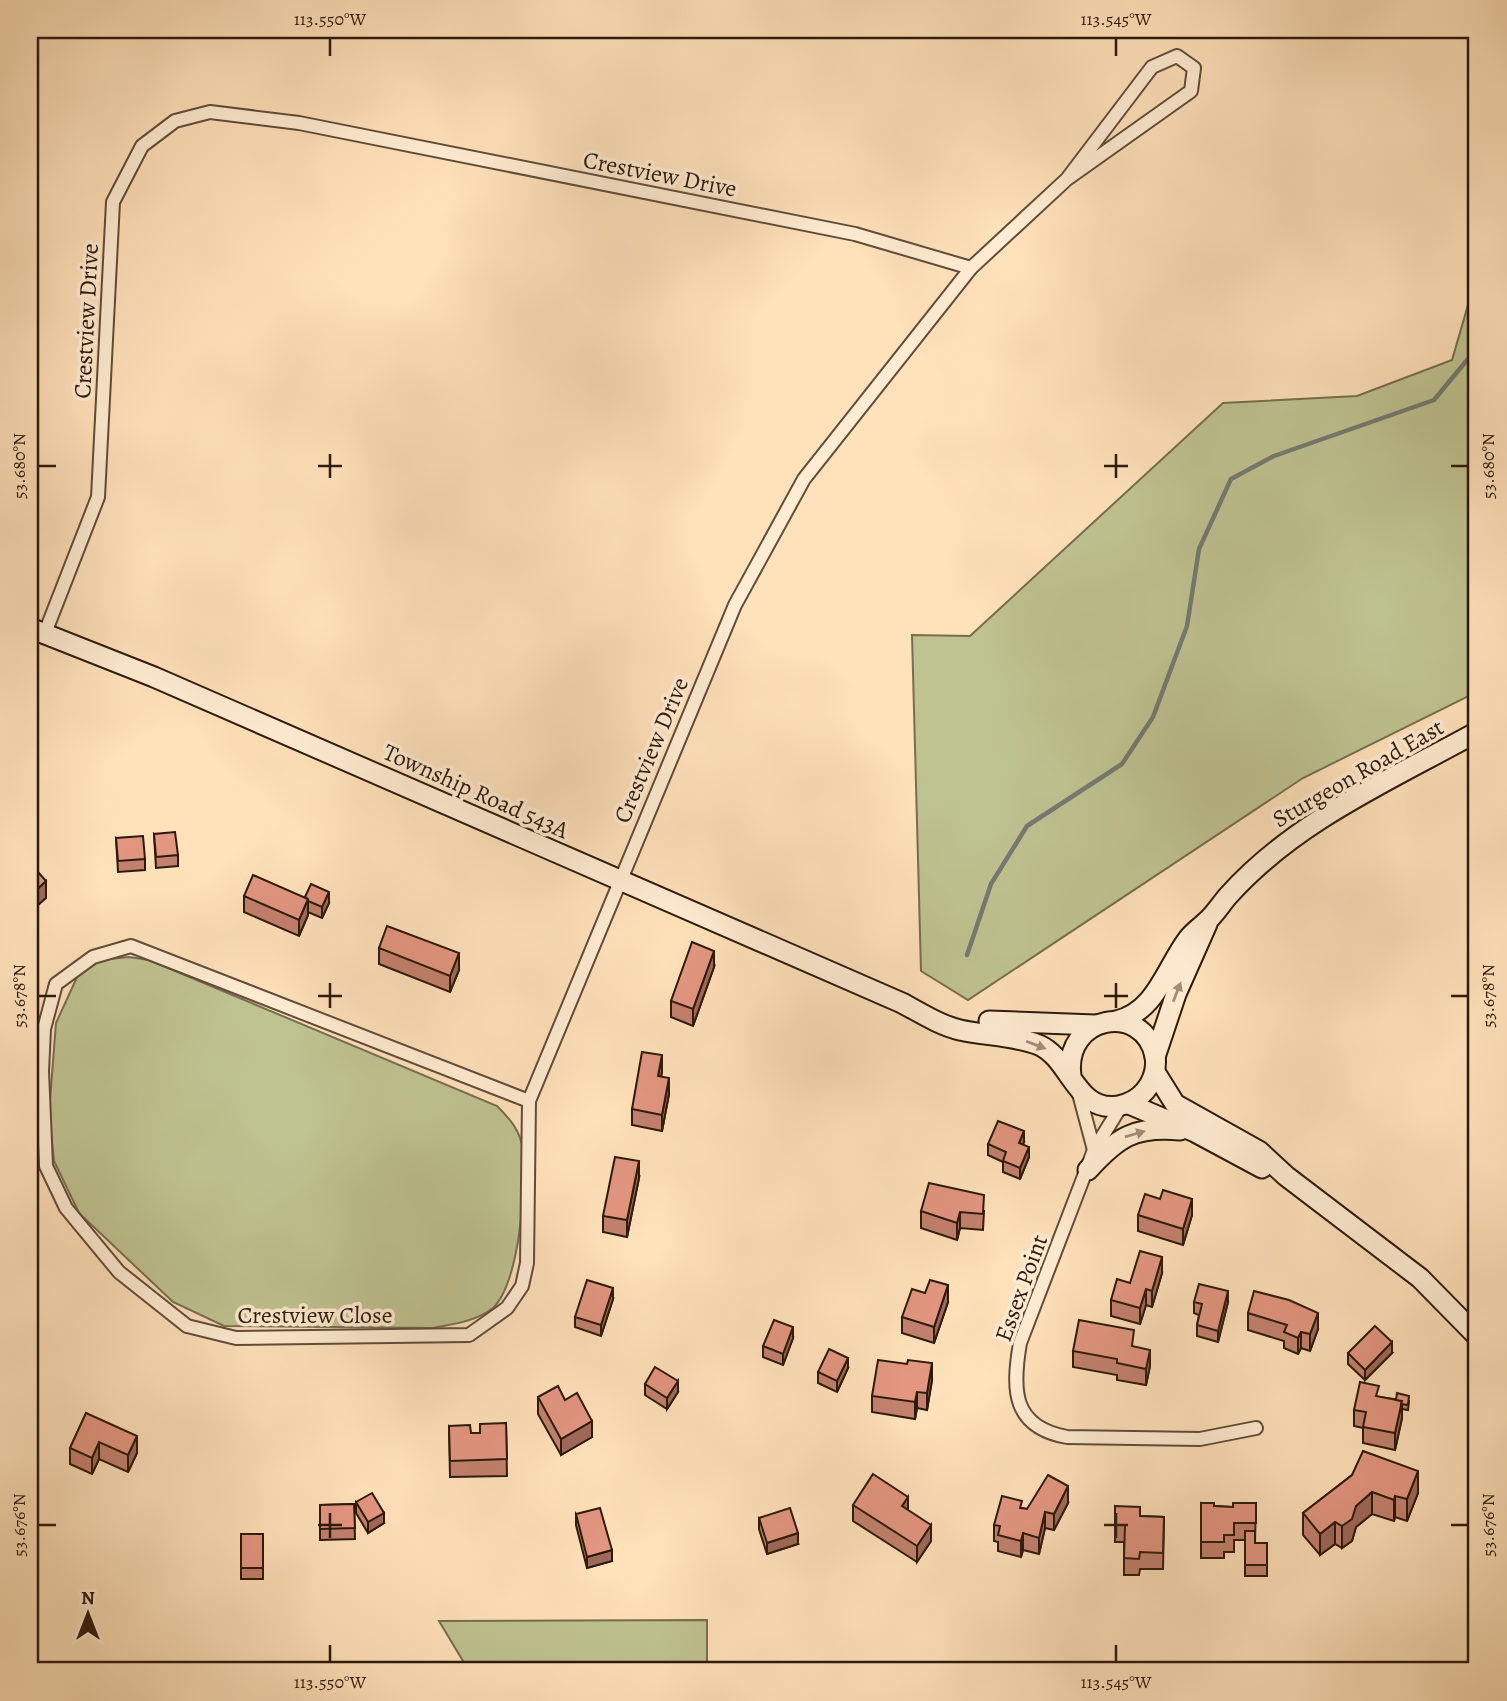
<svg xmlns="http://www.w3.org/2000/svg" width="1507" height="1701" viewBox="0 0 1507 1701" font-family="Alegreya,serif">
<rect width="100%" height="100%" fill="#ffe1ba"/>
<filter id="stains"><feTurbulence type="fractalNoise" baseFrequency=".00286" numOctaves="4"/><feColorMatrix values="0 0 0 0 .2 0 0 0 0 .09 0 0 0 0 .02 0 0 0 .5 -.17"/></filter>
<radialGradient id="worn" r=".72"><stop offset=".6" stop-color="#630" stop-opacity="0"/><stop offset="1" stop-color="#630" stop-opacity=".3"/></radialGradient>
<g fill="#bfc391" stroke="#766e4e" stroke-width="2">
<path d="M1477 274V692L1303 778 968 1000 921 971 912 635 970 636 1223 403 1357 396 1452 360Z"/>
<path d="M129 957 149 960 497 1106C510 1119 521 1131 523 1151 527 1186 519 1283 493 1308 477 1321 451 1325 432 1328L224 1326 173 1302 79 1213 54 1161 49 1113 56 1023 78 975 100 960Z"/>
<path d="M707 1620V1671H469L439 1621Z"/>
</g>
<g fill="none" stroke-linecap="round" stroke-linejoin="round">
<path stroke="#737b73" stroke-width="4.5" d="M967 955 991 884 1027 826 1122 764 1153 717 1187 626 1199 549 1231 479 1274 456 1434 400 1477 348"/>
<g stroke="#614c38" stroke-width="16">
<g id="street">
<path d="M45 633 98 497 113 202 142 146 175 121 210 112 299 123 855 234 971 268"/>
<path d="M1078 1090 1094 1150"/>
<path d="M529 1101 131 946 93 957 56 984 44 1029 42 1071 46 1166 66 1208 119 1272 187 1326 236 1338 469 1335 507 1308 522 1286 527 1263 529 1101 735 605 804 479 971 268 1067 179 1191 91 1194 68 1177 56 1152 67 1067 179"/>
<path d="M1121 1106 1094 1150 1020 1343C1012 1390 1012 1427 1067 1437L1200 1439 1256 1428"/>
</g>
</g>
<g stroke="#2c1a0c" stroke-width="23">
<g id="secondary">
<path d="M30 628 154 677 902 1003C921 1013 939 1025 960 1030 986 1036 1013 1035 1039 1045 1071 1059 1076 1113 1118 1106 1129 1104 1138 1099 1145 1091 1153 1081 1157 1068 1155 1056 1143 1001 1063 1015 1071 1076"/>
<path d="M989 1021 1095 1025"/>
<path d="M1116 1021C1156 1012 1166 968 1188 939 1193 932 1201 927 1207 921 1215 914 1221 904 1228 896 1295 821 1390 780 1477 732"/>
<path d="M1155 1057 1176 994 1207 924"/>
<path d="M1155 1072 1175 1104 1259 1151 1286 1176 1420 1278 1477 1336"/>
<path d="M1129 1104 1195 1132 1262 1168"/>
<path d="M1088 1170C1118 1137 1134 1126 1180 1130"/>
</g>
</g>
<use href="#street" stroke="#ffecd2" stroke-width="12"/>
<use href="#secondary" stroke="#ffecd2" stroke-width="19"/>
</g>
<g fill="#c3816e" stroke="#2c1a0c" stroke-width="2">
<path d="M154 834 178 855V866L156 868Z"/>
<path d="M116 838 145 859V870L118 872Z"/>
<path d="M244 896 305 897 329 903 322 918 308 912V915L299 936 244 912Z"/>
<path d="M379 948 459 970 450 992 379 964Z"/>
<path d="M714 967 693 1026 671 1017V1001Z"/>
<path d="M662 1072 661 1076 669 1094 662 1131 632 1125V1109Z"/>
<path d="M1024 1142 1023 1144 1029 1157 1020 1179 1003 1172V1162L988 1155V1144Z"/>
<path d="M639 1178 627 1237 603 1232V1216Z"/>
<path d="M1160 1199 1192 1215 1183 1245 1138 1231V1215Z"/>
<path d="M921 1211H984L983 1230 960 1228 957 1240 921 1228Z"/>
<path d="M1162 1273 1152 1307 1146 1305 1140 1324 1111 1316V1300L1130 1283Z"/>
<path d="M925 1293 948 1302 934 1343 902 1333V1317Z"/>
<path d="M613 1299 601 1336 575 1327V1317Z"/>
<path d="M1194 1302H1228L1218 1342 1197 1336V1325L1199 1315 1194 1313Z"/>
<path d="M1248 1313 1318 1329 1310 1351 1301 1348 1298 1354 1284 1348V1341L1248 1330Z"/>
<path d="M793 1338 783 1365 763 1357V1346Z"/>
<path d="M1134 1347 1150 1366 1146 1385 1117 1380V1375L1073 1367V1351Z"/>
<path d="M1348 1353H1392L1365 1380 1348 1364Z"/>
<path d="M848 1368 837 1392 818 1383V1372Z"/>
<path d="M932 1380 927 1410 917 1408 915 1419 872 1412V1396Z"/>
<path d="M645 1384 678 1392 667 1409 645 1395Z"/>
<path d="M538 1397 565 1400 592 1437 561 1455 538 1414Z"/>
<path d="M1379 1397 1409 1401 1408 1410 1402 1409V1418L1395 1450 1363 1443V1428L1354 1426V1410Z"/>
<path d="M86 1413 137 1453 128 1472 99 1459 92 1474 70 1464V1448Z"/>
<path d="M506 1423 507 1476 450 1477 449 1426 471 1433H480Z"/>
<path d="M1352 1475 1418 1493 1407 1521 1395 1517 1394 1521 1372 1514 1356 1527 1352 1541 1342 1548 1335 1544 1320 1555 1303 1535V1513Z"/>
<path d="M356 1502 384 1523 368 1533 356 1513Z"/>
<path d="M1068 1503 1054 1530 1045 1528 1039 1554 1023 1550 1021 1557 998 1551V1542L994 1541V1525L1022 1508 1027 1509Z"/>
<path d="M1201 1503 1214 1506 1233 1507 1256 1503 1255 1543H1267V1576H1245V1540H1234V1552H1224V1558H1201Z"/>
<path d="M354 1504 355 1539 320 1540V1505Z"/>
<path d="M853 1505 908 1510 931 1541 917 1562 853 1521Z"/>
<path d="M1115 1506 1140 1516 1164 1517 1163 1569H1140L1139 1575H1124V1542H1115Z"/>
<path d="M576 1514 612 1561 587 1568 576 1525Z"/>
<path d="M759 1518 798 1544 767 1554 759 1529Z"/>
<rect x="241" y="1534" width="22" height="45"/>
</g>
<g fill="#9f695a" stroke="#2c1a0c" stroke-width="2">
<path d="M46 881V898L37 906V912L30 918V902L34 892Z"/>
<path d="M329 892V903L322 918V907Z"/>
<path d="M308 899V915L299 936V920Z"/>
<path d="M714 951V967L693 1026V1009Z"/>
<path d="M459 953V970L450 992V976Z"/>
<path d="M662 1055V1072L658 1092V1076Z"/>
<path d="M669 1078V1094L662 1131V1115Z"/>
<path d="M1024 1131V1142L1019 1153V1143Z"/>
<path d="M1029 1147V1157L1020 1179V1168Z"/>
<path d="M639 1161V1178L627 1237V1220Z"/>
<path d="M1192 1199V1215L1183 1245V1229Z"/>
<path d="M960 1212V1228L957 1240V1223Z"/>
<path d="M1162 1257V1273L1152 1307V1291Z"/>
<path d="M948 1285V1302L934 1343V1327Z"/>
<path d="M613 1288V1299L601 1336V1325Z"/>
<path d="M1146 1289V1305L1140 1324V1308Z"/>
<path d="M1228 1291V1302L1218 1342V1331Z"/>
<path d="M1318 1313V1329L1310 1351V1334Z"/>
<path d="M793 1327V1338L783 1365V1354Z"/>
<path d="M1301 1332V1348L1298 1354V1338Z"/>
<path d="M1392 1342V1353L1365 1380V1370Z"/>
<path d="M1150 1350V1366L1146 1385V1369Z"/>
<path d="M848 1358V1368L837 1392V1381Z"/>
<path d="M932 1363V1380L927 1410V1393Z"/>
<path d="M678 1381V1392L667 1409V1398Z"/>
<path d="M917 1392V1408L915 1419V1402Z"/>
<path d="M1402 1401V1418L1395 1450V1433Z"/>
<path d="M592 1421V1437L561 1455V1439Z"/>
<path d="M137 1436V1453L128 1472V1455Z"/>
<path d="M99 1442V1459L92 1474V1458Z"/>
<path d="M1418 1471V1493L1407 1521V1499Z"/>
<path d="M1068 1486V1503L1054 1530V1514Z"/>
<path d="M1372 1492V1514L1356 1527 1352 1541 1342 1548V1526L1356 1506Z"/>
<path d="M1395 1496V1517L1394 1521V1500Z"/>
<path d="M908 1497V1513L902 1506Z"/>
<path d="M1045 1512V1528L1039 1554V1538Z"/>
<path d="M384 1513V1523L368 1533V1522Z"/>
<path d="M1335 1522V1544L1320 1555V1534Z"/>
<path d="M931 1525V1541L917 1562V1546Z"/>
<path d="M798 1533V1544L767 1554V1543Z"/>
<path d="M1023 1533V1550L1021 1557V1541Z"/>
<path d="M612 1550V1561L587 1568V1557Z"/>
</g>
<g fill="#e39680" stroke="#2c1a0c" stroke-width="2">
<path d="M175 832 178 855 156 857 154 834Z"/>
<path d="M143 836 145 859 118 861 116 838Z"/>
<path d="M30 863 46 881 34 892 37 895 30 902Z"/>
<path d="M253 875 308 899 299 920 244 896Z"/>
<path d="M311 884 329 892 322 907 308 901V899L305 897Z"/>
<path d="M387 926 459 953 450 976 379 948Z"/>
<path d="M692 942 714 951 693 1009 671 1001Z"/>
<path d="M642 1052 662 1055 658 1076 669 1078 662 1115 632 1109Z"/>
<path d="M998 1121 1024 1131 1019 1143 1029 1147 1020 1168 1003 1161 1006 1152 988 1144Z"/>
<path d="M615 1157 639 1161 627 1220 603 1216Z"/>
<path d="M929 1183 984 1195 983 1214 960 1212 957 1223 921 1211Z"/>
<path d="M1163 1190 1192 1199 1183 1229 1138 1215 1145 1194 1160 1199Z"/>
<path d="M1140 1251 1162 1257 1152 1291 1146 1289 1140 1308 1111 1300 1117 1279 1130 1283Z"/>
<path d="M587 1280 613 1288 601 1325 575 1317Z"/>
<path d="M930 1280 948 1285 934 1327 902 1317 912 1289 925 1293Z"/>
<path d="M1199 1284 1228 1291 1218 1331 1197 1325 1202 1304 1194 1302Z"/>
<path d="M1254 1291 1289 1300 1318 1313 1310 1334 1301 1332 1298 1338 1284 1332 1287 1325 1248 1313Z"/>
<path d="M774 1320 793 1327 783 1354 763 1346Z"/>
<path d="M1079 1320 1134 1330 1132 1346 1150 1350 1146 1369 1117 1363V1359L1073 1351Z"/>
<path d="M1375 1326 1392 1342 1365 1370 1348 1353Z"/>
<path d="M829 1349 848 1358 837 1381 818 1372Z"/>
<path d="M878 1360 907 1364 908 1360 932 1363 927 1393 917 1392 915 1402 872 1396Z"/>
<path d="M655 1367 678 1381 667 1398 645 1384Z"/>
<path d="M1360 1382 1379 1386 1376 1396 1402 1401 1395 1433 1363 1427 1366 1412 1354 1410Z"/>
<path d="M558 1386 565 1400 577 1393 592 1421 561 1439 538 1397Z"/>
<path d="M1397 1393 1409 1396 1408 1405 1401 1404 1402 1401 1396 1400Z"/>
<path d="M86 1413 137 1436 128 1455 99 1442 92 1458 70 1448Z"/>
<path d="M506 1423 507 1459 450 1461 449 1426 470 1425 471 1433H480V1424Z"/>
<path d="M1363 1451 1418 1471 1407 1499 1395 1496 1394 1500 1372 1492 1356 1506 1352 1519 1342 1526 1335 1522 1320 1534 1303 1513 1352 1475Z"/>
<path d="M873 1474 908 1497 902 1506 931 1525 917 1546 853 1505Z"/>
<path d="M1048 1475 1068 1486 1054 1514 1045 1512 1039 1538 1023 1533 1021 1541 998 1535 1000 1526 994 1525 1002 1496 1022 1501 1020 1508 1027 1509Z"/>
<path d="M372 1493 384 1513 368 1522 356 1502Z"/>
<path d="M1201 1503H1214V1506L1233 1507V1503H1256V1523H1234V1535H1224V1542H1201Z"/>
<path d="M354 1504 355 1528 320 1529V1505Z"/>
<path d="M1115 1506 1140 1507V1516L1164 1517 1163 1553 1140 1552 1139 1559 1124 1558 1125 1525H1115Z"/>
<path d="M600 1508 612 1550 587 1557 576 1514Z"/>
<path d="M790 1508 798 1533 767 1543 759 1518Z"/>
<path d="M1245 1531H1255V1543H1267V1565H1245Z"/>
<rect x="241" y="1534" width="22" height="34"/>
</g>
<defs><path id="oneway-solid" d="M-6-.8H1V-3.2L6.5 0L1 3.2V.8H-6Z" transform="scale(1.75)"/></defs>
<g fill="#a08e79">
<use href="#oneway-solid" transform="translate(1177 992) rotate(-69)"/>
<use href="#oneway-solid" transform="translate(1036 1045) rotate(21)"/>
<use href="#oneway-solid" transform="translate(1135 1134) rotate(-16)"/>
</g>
<path fill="none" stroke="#2c1a0c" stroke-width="2.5" d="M330 38V56M1116 38V56M330 454V478M1116 454V478M38 466H56M318 466H342M1104 466H1128M1451 466H1468M330 983V1008M1116 983V1008M38 996H56M318 996H342M1104 996H1128M1451 996H1468M330 1513V1538M1116 1513V1538M38 1525H56M318 1525H342M1104 1525H1128M1451 1525H1468M330 1645V1662M1116 1645V1662"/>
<g text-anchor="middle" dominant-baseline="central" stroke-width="7" stroke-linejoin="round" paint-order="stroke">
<g font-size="24" fill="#2c1a0c" stroke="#ffecd2">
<text transform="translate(660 174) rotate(11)">Crestview Drive</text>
<text transform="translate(86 321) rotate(-87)">Crestview Drive</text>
<text transform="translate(651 750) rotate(-67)">Crestview Drive</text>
<text transform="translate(1358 773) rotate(-30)">Sturgeon Road East</text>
<text transform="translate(476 791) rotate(24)">Township Road 543A</text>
<text transform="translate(1021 1288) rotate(-70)">Essex Point</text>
<text x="315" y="1315">Crestview Close</text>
</g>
</g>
<rect width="1507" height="1701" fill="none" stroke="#ffe1ba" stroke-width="77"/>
<g transform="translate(88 1614)" stroke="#ffecd2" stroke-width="5" paint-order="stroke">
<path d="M0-5L12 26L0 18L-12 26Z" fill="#2c1a0c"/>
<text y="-10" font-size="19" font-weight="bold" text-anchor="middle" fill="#2c1a0c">N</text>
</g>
<rect x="38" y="38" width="1430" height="1624" fill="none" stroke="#2c1a0c" stroke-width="2.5"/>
<g font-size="18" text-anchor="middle" fill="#2c1a0c">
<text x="330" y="25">113.550°W</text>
<text x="1116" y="25">113.545°W</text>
<text transform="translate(19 466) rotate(-90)" y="6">53.680°N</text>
<text transform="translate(1488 466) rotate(-90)" y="6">53.680°N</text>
<text transform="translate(19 996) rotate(-90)" y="6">53.678°N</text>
<text transform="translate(1488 996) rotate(-90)" y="6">53.678°N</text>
<text transform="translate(19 1525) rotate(-90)" y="6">53.676°N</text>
<text transform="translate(1488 1525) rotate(-90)" y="6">53.676°N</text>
<text x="330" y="1688">113.550°W</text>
<text x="1116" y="1688">113.545°W</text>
</g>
<rect width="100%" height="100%" filter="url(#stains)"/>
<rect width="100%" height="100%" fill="url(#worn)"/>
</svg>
